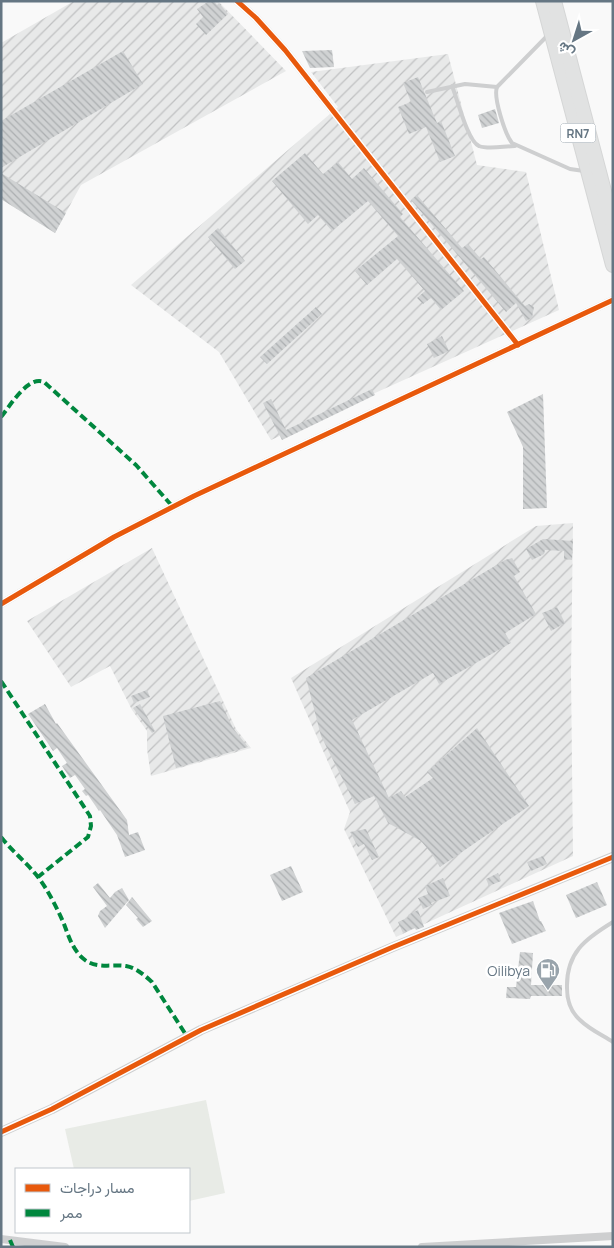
<svg xmlns="http://www.w3.org/2000/svg" width="614" height="1248" viewBox="0 0 614 1248" font-family="Manrope,Vazirmatn,sans-serif">
<defs>
<pattern id="industrial-furrows" width="10" height="10" patternUnits="userSpaceOnUse" patternTransform="scale(1.25)"><rect width="10" height="10" fill="#e8e9e9"/><path d="M-1 1l2-2M0 10L10 0M9 11l2-2" fill="none" stroke="#c0c1c2"/></pattern>
<pattern id="building-back-hatch" width="6" height="6" patternUnits="userSpaceOnUse" patternTransform="scale(1.25)"><rect width="6" height="6" fill="#d0d2d3"/><path d="M-1 5l2 2M0 0l6 6M5-1l2 2" fill="none" stroke="#acafb1"/></pattern>
</defs>
<rect width="100%" height="100%" fill="#f9f9f9"/>
<g fill="url(#industrial-furrows)">
<path d="M74 1H218L286 71 81 185 55 233 1 199V43Z"/>
<path d="M448 54 477 165 526 172 559 310 271 440 219 352 131 285 338 107 311 72Z"/>
<path d="M573 523 571 674 573 856 396 937 344 829 350 812 291 678 536 526Z"/>
<path d="M152 548 236 729 251 748 151 776 147 749V731L132 710 110 666 71 687 27 621Z"/>
</g>
<path fill="#e8ebe6" d="M206 1100 225 1193 189 1201V1169H74L65 1129Z"/>
<g fill="url(#building-back-hatch)">
<path d="M209 1H214L217 5 219 3 228 14 206 35 196 24 203 17 197 9Z"/>
<path d="M332 50 334 67 310 68 302 51Z"/>
<path d="M123 51 143 84 1 168V121Z"/>
<path d="M418 77 437 123 441 121 455 156 440 162 426 127 409 134 398 107 411 102 403 83Z"/>
<path d="M495 109 499 123 482 128 478 115Z"/>
<path d="M305 153 323 174 338 162 352 179 364 168 403 214 400 217 464 291 441 310 431 298 423 304 417 298 425 291 397 259 367 285 355 271 398 236 368 201 332 231 318 215 308 224 272 181Z"/>
<path d="M1 173 66 213 55 233 1 199Z"/>
<path d="M417 195 462 248 468 244 481 259 484 257 525 306 529 304 534 307 532 318 526 321 516 303 506 312 411 200Z"/>
<path d="M218 228 245 261 235 269 208 237Z"/>
<path d="M316 307 322 314 267 364 260 357Z"/>
<path d="M442 336 449 351 434 358 427 344Z"/>
<path d="M372 389 375 395 282 440 263 403 271 399 286 430Z"/>
<path d="M543 394 547 508 523 509V447L507 412Z"/>
<path d="M543 539 573 541 572 560 564 559V551L545 550 544 554 532 560 526 549Z"/>
<path d="M512 558 520 572 514 576 536 614 505 633 511 643 439 684 433 673 352 720 389 798 401 791 405 797 433 778 427 772 477 728 529 806 440 867 431 853 421 841 388 823 374 796 355 804 321 736 306 678 505 560Z"/>
<path d="M557 607 565 623 551 631 542 613Z"/>
<path d="M147 690 150 697 134 703 131 696Z"/>
<path d="M220 701 233 728 248 747 176 768 163 716Z"/>
<path d="M45 704 56 724 57 723 127 820 129 835 138 832 145 850 125 857 117 835 100 810 99 811 88 795 86 796 82 791 85 789 75 775 70 778 62 766 67 763 57 748 53 751 28 714Z"/>
<path d="M140 704 155 731 152 733 133 708Z"/>
<path d="M366 829 379 857 372 860 364 844 358 847 350 832Z"/>
<path d="M543 856 547 864 531 871 527 862Z"/>
<path d="M291 866 303 892 282 901 270 875Z"/>
<path d="M498 873 501 881 489 886 486 879Z"/>
<path d="M443 878 450 896 431 903 432 905 423 909 418 898 428 894 425 886Z"/>
<path d="M597 882 607 905 576 918 566 895Z"/>
<path d="M98 883 110 898 115 892 122 888 129 900 105 928 98 916 100 911 107 906 93 887Z"/>
<path d="M132 897 152 921 143 927 136 919 138 918 126 905Z"/>
<path d="M533 901 540 921H541L546 931 512 944 499 913Z"/>
<path d="M418 910 424 927 416 930 415 928 403 933 398 922 409 917 408 915Z"/>
<path d="M520 952 533 953 531 985H562V996H531L530 999 506 998 507 987H516Z"/>
</g>
<g fill="none" stroke-linecap="round" stroke-linejoin="round">
<g stroke="#d5d6d6" stroke-width="16">
<g id="trunk">
<path d="M543 1 613 265"/>
<path d="M554 1 613 225"/>
</g>
</g>
<g stroke="#cecfd0" stroke-width="4">
<path d="M548 35 497 87C493 97 505 134 512 143L570 169 584 171"/>
<path d="M452 86C457 98 468 142 479 146 489 150 504 146 515 146"/>
<path d="M427 92 465 84 497 87"/>
<path d="M613 922C585 939 566 953 567 988 567 1000 571 1012 580 1020 589 1029 602 1035 613 1042"/>
</g>
<g stroke="#cecfd0" stroke-width="8">
<path d="M237 1 256 18 285 50 518 345"/>
<path d="M1 604 114 537 194 496 613 300"/>
<path d="M1 1239 65 1247"/>
<path d="M422 1247 613 1236"/>
</g>
<path stroke="#cecfd0" stroke-width="10" d="M1 1132 52 1109 201 1030 393 947 613 857"/>
<use href="#trunk" stroke="#e1e2e2" stroke-width="14"/>
<g stroke="#00873e" stroke-width="4" stroke-dasharray="8 4" stroke-linecap="butt">
<path d="M1 417C10 406 28 375 44 382L136 465 173 507"/>
<path d="M1 681 90 816 91 826 88 837 38 877"/>
<path d="M1 837C12 851 27 863 38 877 48 890 57 908 64 924 69 937 73 951 85 960 97 969 113 964 126 966 137 968 144 975 152 982L188 1038"/>
<path d="M10 1240 13 1247"/>
</g>
<g stroke="#fff" stroke-width="8">
<g id="cycleway">
<path d="M237 1 256 18 285 50 518 345"/>
<path d="M1 604 114 537 194 496 613 300"/>
<path d="M1 1132 52 1109 201 1030 393 947 613 857"/>
</g>
</g>
<use href="#cycleway" stroke="#e8590c" stroke-width="5"/>
</g>
<defs>
<g id="fuel-pin" transform="scale(1.25)"><path d="M0 17L-7.5 6A9.5 9.5 0 1 1 7.5 6Z" fill="#99a4ac" stroke="#fff"/><path d="M-5.5-6h7V0h2V4h1.3V-2.5L3-4.5l.8-.8L6-3V5H2.5V1h-1V6h-7ZM-4.2-4.7v3.2H.2V-4.7Z" fill="#fff"/></g>
</defs>
<g fill-rule="evenodd">
<use href="#fuel-pin" x="548" y="970"/>
</g>
<g text-anchor="middle" dominant-baseline="central" stroke-width="5" stroke-linejoin="round" paint-order="stroke">
<rect fill="#fff" stroke="#939fa8" stroke-width="1" x="560.5" y="123.5" width="35" height="19" rx="4"/>
<g font-size="12" font-weight="bold" fill="#657683">
<text x="578" y="133">RN7</text>
</g>
<g font-size="14" fill="#657683" stroke="#fff" text-anchor="end">
<text x="530" y="970">Oilibya</text>
</g>
</g>
<rect width="614" height="1248" fill="none" stroke="#657683" stroke-width="5"/>
<rect x="15" y="1168" width="175" height="65" fill="#ffffff" stroke="#c1c8cd"/>
<rect x="25" y="1184" width="25" height="8" fill="#e8590c" stroke="#c1c8cd"/>
<text x="60" y="1193" font-size="15" fill="#657683">مسار دراجات</text>
<rect x="25" y="1209" width="25" height="8" fill="#00873e" stroke="#c1c8cd"/>
<text x="60" y="1218" font-size="15" fill="#657683">ممر</text>
<g transform="translate(574 40) rotate(219)" stroke="#ffffff" stroke-width="4" paint-order="stroke">
<path d="M0-4L9 19L0 12L-9 19Z" fill="#657683"/>
<text y="-8" font-size="14" font-weight="bold" text-anchor="middle" fill="#657683">ش</text>
</g>
</svg>
